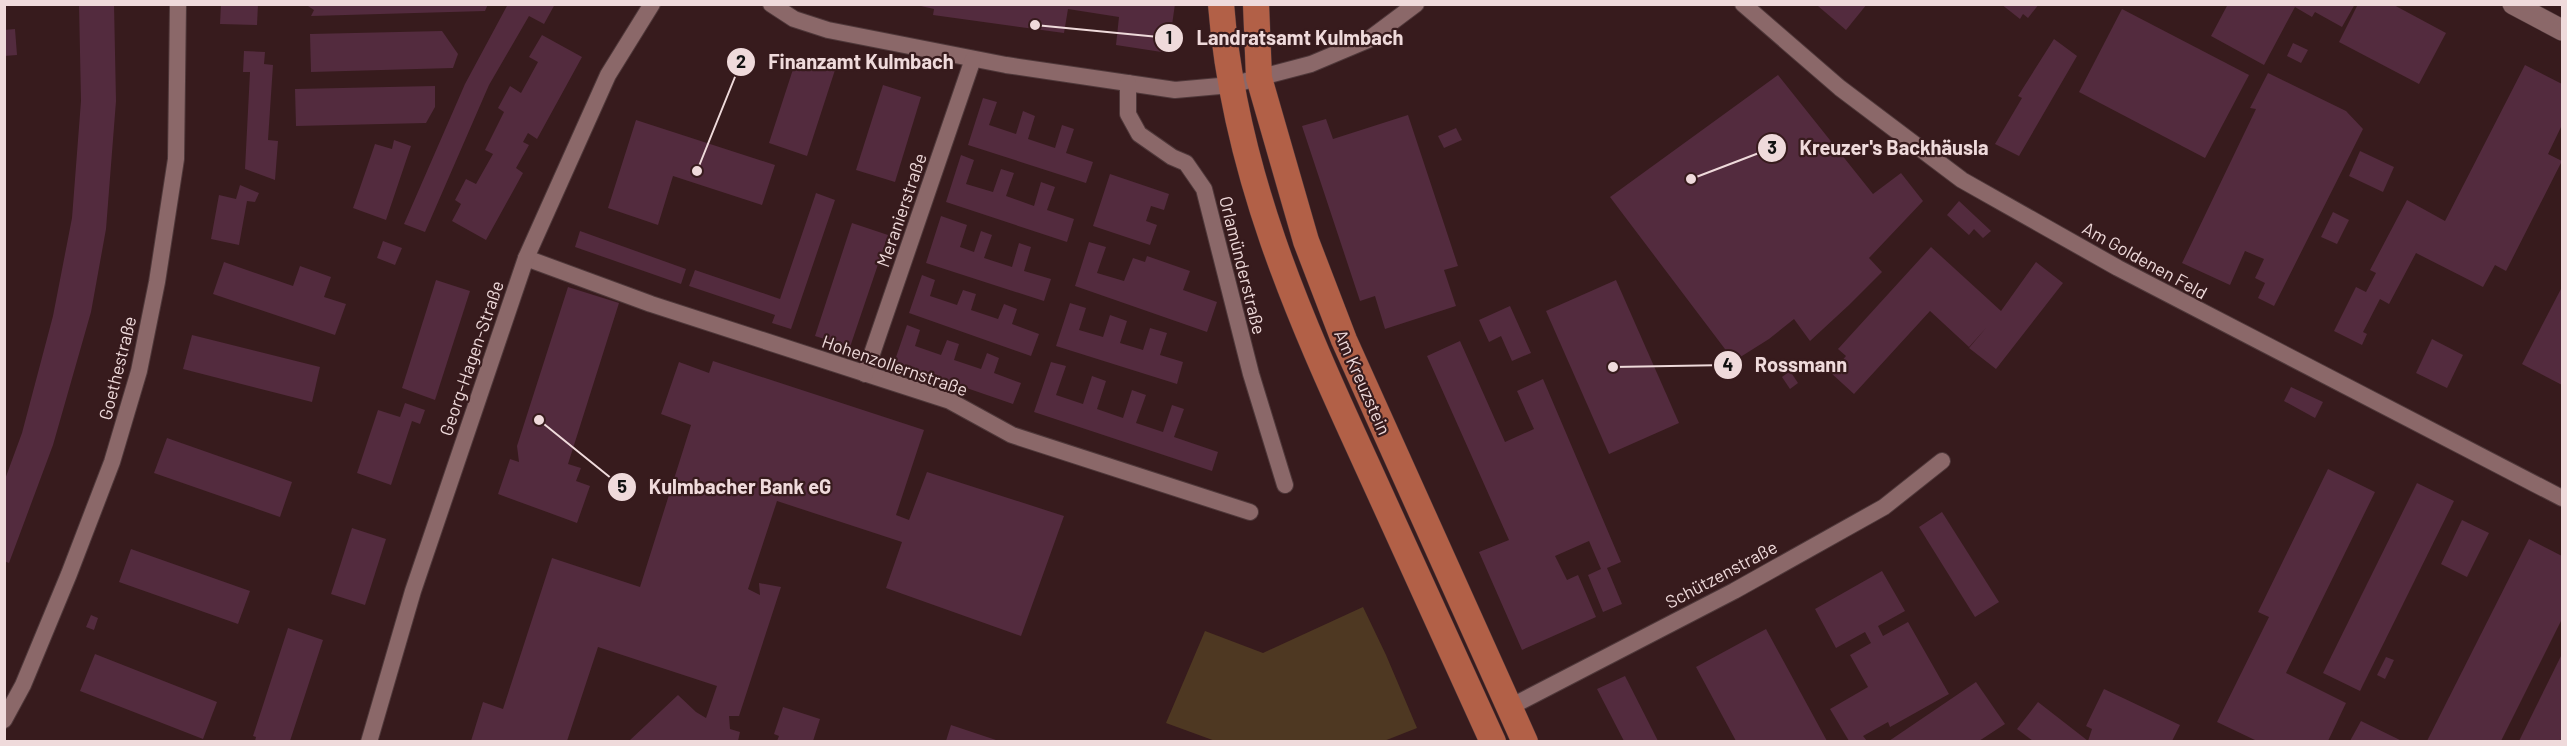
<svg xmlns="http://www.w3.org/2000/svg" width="2567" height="746" viewBox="0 0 2567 746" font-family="Barlow,sans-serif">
<rect width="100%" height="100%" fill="#371b1d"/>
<path fill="#4e3822" d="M1363 607 1386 655 1417 728 1384 741 1218 742 1166 723 1205 631 1263 653Z"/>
<g fill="#532b3e">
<path d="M79 4H114L116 101 106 229 91 312 53 445 9 563 4 561V482L22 433 53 316 72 218 81 101Z"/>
<path d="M221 4H258L257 25 220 24Z"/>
<path d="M305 4H488L485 11 311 16 314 10Z"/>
<path d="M508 4H555L544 24 529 16 489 85 425 232 404 224 465 84Z"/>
<path d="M912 4H1175L1168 53 1116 45 1119 17 1068 9 1064 33 933 15 934 9Z"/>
<path d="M1819 4H1867L1846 30 1818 6Z"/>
<path d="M2001 4H2039L2028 18 2023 14 2020 19Z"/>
<path d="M2228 4H2355L2342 27 2315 12 2312 17 2295 7 2264 65 2211 36Z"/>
<path d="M2358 4H2392L2446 33 2419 84 2339 42Z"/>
<path d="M2122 9 2249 75 2205 158 2079 92Z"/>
<path d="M15 29 17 55 4 56V30Z"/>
<path d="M442 31 458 54 453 68 311 72 310 34Z"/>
<path d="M542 35 582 57 537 139 528 133 523 142 529 145 516 168 523 173 486 240 452 221 461 204 455 200 466 179 476 184 493 154 485 150 504 112 498 108 510 86 521 93 538 62 529 57Z"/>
<path d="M2054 39 2077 56 2019 156 1995 144 2022 98 2018 96Z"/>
<path d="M2293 43 2308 50 2301 63 2287 56Z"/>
<path d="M244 51 265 52 264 64 273 65 268 140 278 141 275 180 245 169 250 72H243Z"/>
<path d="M797 57 835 70 807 156 769 143Z"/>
<path d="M2525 65 2562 84V125L2548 154 2562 161 2506 271 2495 265 2483 287 2416 253 2389 304 2380 299 2363 332 2367 334 2362 345 2334 331 2356 287 2366 292 2376 273 2370 270 2407 200 2445 221Z"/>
<path d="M2268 73 2346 111 2363 129 2274 306 2258 298 2265 283 2255 278 2264 259 2245 251 2230 285 2182 263 2256 109 2250 108Z"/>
<path d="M1778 75 1873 194 1901 173 1923 201 1869 258 1882 272 1849 305 1810 341 1794 319 1769 339 1734 361 1610 197Z"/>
<path d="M883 85 921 97 895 182 856 170Z"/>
<path d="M435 86V107L426 123 296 126 295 89Z"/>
<path d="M983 98 997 102 989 125 1016 134 1023 111 1035 116 1028 139 1055 148 1062 125 1074 129 1066 153 1093 162 1086 183 968 145Z"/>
<path d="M1408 115 1458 266 1444 270 1456 306 1385 329 1375 296 1360 301 1302 126 1326 119 1333 139Z"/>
<path d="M636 120 775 165 762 205 673 176 658 225 608 208Z"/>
<path d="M1456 128 1462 140 1444 148 1438 136Z"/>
<path d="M394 140 411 146 386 220 353 208 375 144 392 149Z"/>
<path d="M2360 151 2394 167 2383 192 2349 176Z"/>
<path d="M961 155 974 160 966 184 993 192 1001 169 1014 173 1006 196 1034 206 1041 182 1055 187 1047 210 1074 219 1067 242 946 202Z"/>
<path d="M1110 174 1169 194 1164 210 1151 206 1146 221 1157 225 1150 245 1093 226Z"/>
<path d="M240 185 259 193 255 202 247 201 239 245 211 239 219 195 236 199Z"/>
<path d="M816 193 835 200 791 329 772 323 775 315 689 286 695 270 780 299Z"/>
<path d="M1959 201 1991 231 1983 238 1974 229 1969 235 1947 215Z"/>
<path d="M2333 212 2349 220 2337 244 2321 237Z"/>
<path d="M941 216 967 225 960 247 974 252 981 231 992 235 984 258 1012 267 1019 243 1031 247 1024 271 1051 279 1044 301 926 263Z"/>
<path d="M852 223 888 235 850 347 815 336Z"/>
<path d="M580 231 686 269 681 284 575 247Z"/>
<path d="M383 241 402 248 395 265 377 258Z"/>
<path d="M1089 242 1106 247 1097 273 1124 281 1133 258 1145 262 1147 256 1190 271 1183 290 1217 302 1207 332 1075 286Z"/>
<path d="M1931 247 2001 311 2036 262 2063 283 1996 369 1969 348 1986 328 1969 347 1930 311 1854 394 1831 373 1846 356 1838 349Z"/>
<path d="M224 262 293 286 300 266 331 277 324 297 346 304 335 335 213 294Z"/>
<path d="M922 275 935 280 930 296 957 305 963 290 976 294 971 310 998 319 1004 304 1017 309 1012 324 1039 334 1031 356 909 313Z"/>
<path d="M436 280 470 291 435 400 402 388Z"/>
<path d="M1616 280 1679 423 1609 454 1546 311Z"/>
<path d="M568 287 619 303 568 464 581 468 576 481 590 486 577 523 498 494 510 459 519 462 517 446Z"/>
<path d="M2562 287V385L2522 364Z"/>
<path d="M1070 303 1086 308 1079 330 1103 337 1110 315 1127 321 1120 343 1143 350 1150 328 1167 333 1160 355 1183 362 1177 384 1056 346Z"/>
<path d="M1510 306 1531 353 1512 361 1501 336 1489 342 1479 320Z"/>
<path d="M907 325 920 330 915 346 941 355 947 340 959 344 954 360 981 369 987 353 999 358 994 373 1021 383 1013 404 894 363Z"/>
<path d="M192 335 320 367 312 402 183 369Z"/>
<path d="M2432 339 2463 355 2447 388 2416 373Z"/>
<path d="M1460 341 1505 442 1534 429 1517 391 1543 379 1621 562 1607 568 1622 604 1603 612 1588 575 1601 569 1589 541 1555 556 1567 580 1578 575 1596 617 1522 650 1479 552 1509 540 1427 356Z"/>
<path d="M713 361 924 430 896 515 909 520 927 472 1064 516 1021 636 886 588 902 542 777 501 748 589 760 595 759 583 781 587 739 716H729L730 729 740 732 738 741H629L678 695 696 712 706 718 717 686 598 647 567 741H471L483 702 503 709 552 558 640 587 691 425 661 414 679 362 709 373Z"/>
<path d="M1051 362 1066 366 1056 395 1083 404 1092 376 1106 381 1097 409 1123 418 1132 390 1146 395 1136 423 1163 432 1172 405 1184 409 1174 437 1218 452 1212 471 1034 412Z"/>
<path d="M1790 371 1798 383 1790 389 1782 377Z"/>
<path d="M2291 387 2323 402 2315 418 2284 401Z"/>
<path d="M405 403 425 410 420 424 412 421 391 485 357 473 378 410 400 417Z"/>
<path d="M167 438 292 482 280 517 154 473Z"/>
<path d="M2328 469 2375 492 2286 673 2346 703 2328 741H2257L2217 722 2269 617 2258 612Z"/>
<path d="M2417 483 2454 501 2360 691 2323 673Z"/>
<path d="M1942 512 1999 602 1975 617 1919 527Z"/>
<path d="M2462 520 2489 533 2467 577 2441 564Z"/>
<path d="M352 528 386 539 365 605 331 594Z"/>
<path d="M2529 539 2562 556V619L2501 741H2427Z"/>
<path d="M131 549 250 591 238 624 119 582Z"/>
<path d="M1882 571 1905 611 1878 626 1883 636 1908 622 1949 694 1890 727 1888 722 1863 736 1867 741H1849L1830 709 1868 687 1850 655 1871 643 1865 632 1836 648 1815 609Z"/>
<path d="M91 615 98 618 94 630 86 627Z"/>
<path d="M288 628 323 640 290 741H255L256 737 253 736Z"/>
<path d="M1766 629 1827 741H1736L1696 667Z"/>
<path d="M95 654 217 702 203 739 80 691Z"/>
<path d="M2562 654V741H2519Z"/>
<path d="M2386 657 2394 660 2385 679 2377 675Z"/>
<path d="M1625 676 1658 741H1624L1597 689Z"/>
<path d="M1976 682 2005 724 1979 741H1889Z"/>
<path d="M2104 689 2180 725 2172 741H2088L2092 729 2086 726Z"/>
<path d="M2038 702 2083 737 2088 741H2033L2017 729Z"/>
<path d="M783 707 820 719 813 741H777L779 736 774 734Z"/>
<path d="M2361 721 2402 741H2350Z"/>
<path d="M951 725 999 741H946Z"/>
</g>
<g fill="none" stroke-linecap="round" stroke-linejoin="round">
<g stroke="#4f383a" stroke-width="18">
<g id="minor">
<path d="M771 4 794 19 828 30 1006 65 1175 90 1231 85 1311 64 1368 40 1416 4"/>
<path d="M1743 4 1840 88 1962 180 2118 268 2562 498"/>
<path d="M1128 83V114L1139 134 1172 157 1186 163 1204 189 1251 374 1285 485"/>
<path d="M526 258 651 304 950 401 1012 435 1250 512"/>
<path d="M865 374 973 59"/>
<path d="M1510 707 1734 591 1884 507 1942 461"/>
<path d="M4 720 23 685 69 574 112 462 139 371 157 282 176 159 178 4"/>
<path d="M369 742 413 591 526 258 608 75 652 4"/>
</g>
</g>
<g stroke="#4f383a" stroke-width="22">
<path id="tertiary" d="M2513 4 2562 30"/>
</g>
<g stroke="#4f383a" stroke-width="27">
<g id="primary">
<path d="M1221 4C1234 171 1298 315 1367 465 1409 557 1451 649 1493 742"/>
<path d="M1256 4 1259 78 1306 241 1344 340 1525 742"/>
</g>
</g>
<use href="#minor" stroke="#8b6869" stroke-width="16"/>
<use href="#tertiary" stroke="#8b6869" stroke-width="21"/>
<use href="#primary" stroke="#b26047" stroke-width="26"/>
</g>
<g text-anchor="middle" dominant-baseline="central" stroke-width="4.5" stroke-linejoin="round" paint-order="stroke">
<g font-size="18" fill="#efdadb" stroke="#371b1d">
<text transform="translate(901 210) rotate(-71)">Meranierstraße</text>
<text transform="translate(2145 260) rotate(29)">Am Goldenen Feld</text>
<text transform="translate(1243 265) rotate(76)">Orlamünderstraße</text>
<text transform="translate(471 358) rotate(-71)">Georg-Hagen-Straße</text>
<text transform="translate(895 365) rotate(19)">Hohenzollernstraße</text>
<text transform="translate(117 368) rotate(-76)">Goethestraße</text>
<text transform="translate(1363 382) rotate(66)">Am Kreuzstein</text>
<text transform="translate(1721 574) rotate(-28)">Schützenstraße</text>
</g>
</g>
<path fill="none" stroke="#efdadb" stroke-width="2" d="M1035 25L1169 38M697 171L741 62M1691 179L1772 148M1613 367L1728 365M539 420L622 487"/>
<g fill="#efdadb" stroke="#371b1d" stroke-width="2">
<circle cx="1035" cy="25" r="6"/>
<circle cx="697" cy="171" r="6"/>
<circle cx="1691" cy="179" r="6"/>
<circle cx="1613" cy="367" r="6"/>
<circle cx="539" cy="420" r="6"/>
<circle cx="1169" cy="38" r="15"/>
<circle cx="741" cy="62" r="15"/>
<circle cx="1772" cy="148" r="15"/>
<circle cx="1728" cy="365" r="15"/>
<circle cx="622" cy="487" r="15"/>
</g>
<g font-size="18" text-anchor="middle" font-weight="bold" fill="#111">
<text x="1169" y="44">1</text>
<text x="741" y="68">2</text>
<text x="1772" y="154">3</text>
<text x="1728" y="371">4</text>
<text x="622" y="493">5</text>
</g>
<g font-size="20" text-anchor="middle" font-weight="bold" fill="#efdadb" stroke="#371b1d" stroke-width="4.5" stroke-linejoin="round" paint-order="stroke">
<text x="1300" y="45">Landratsamt Kulmbach</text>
<text x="861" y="69">Finanzamt Kulmbach</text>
<text x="1894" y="155">Kreuzer's Backhäusla</text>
<text x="1801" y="372">Rossmann</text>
<text x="740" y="494">Kulmbacher Bank eG</text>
</g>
<rect width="2567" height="746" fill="none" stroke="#efdadb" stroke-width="12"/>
</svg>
